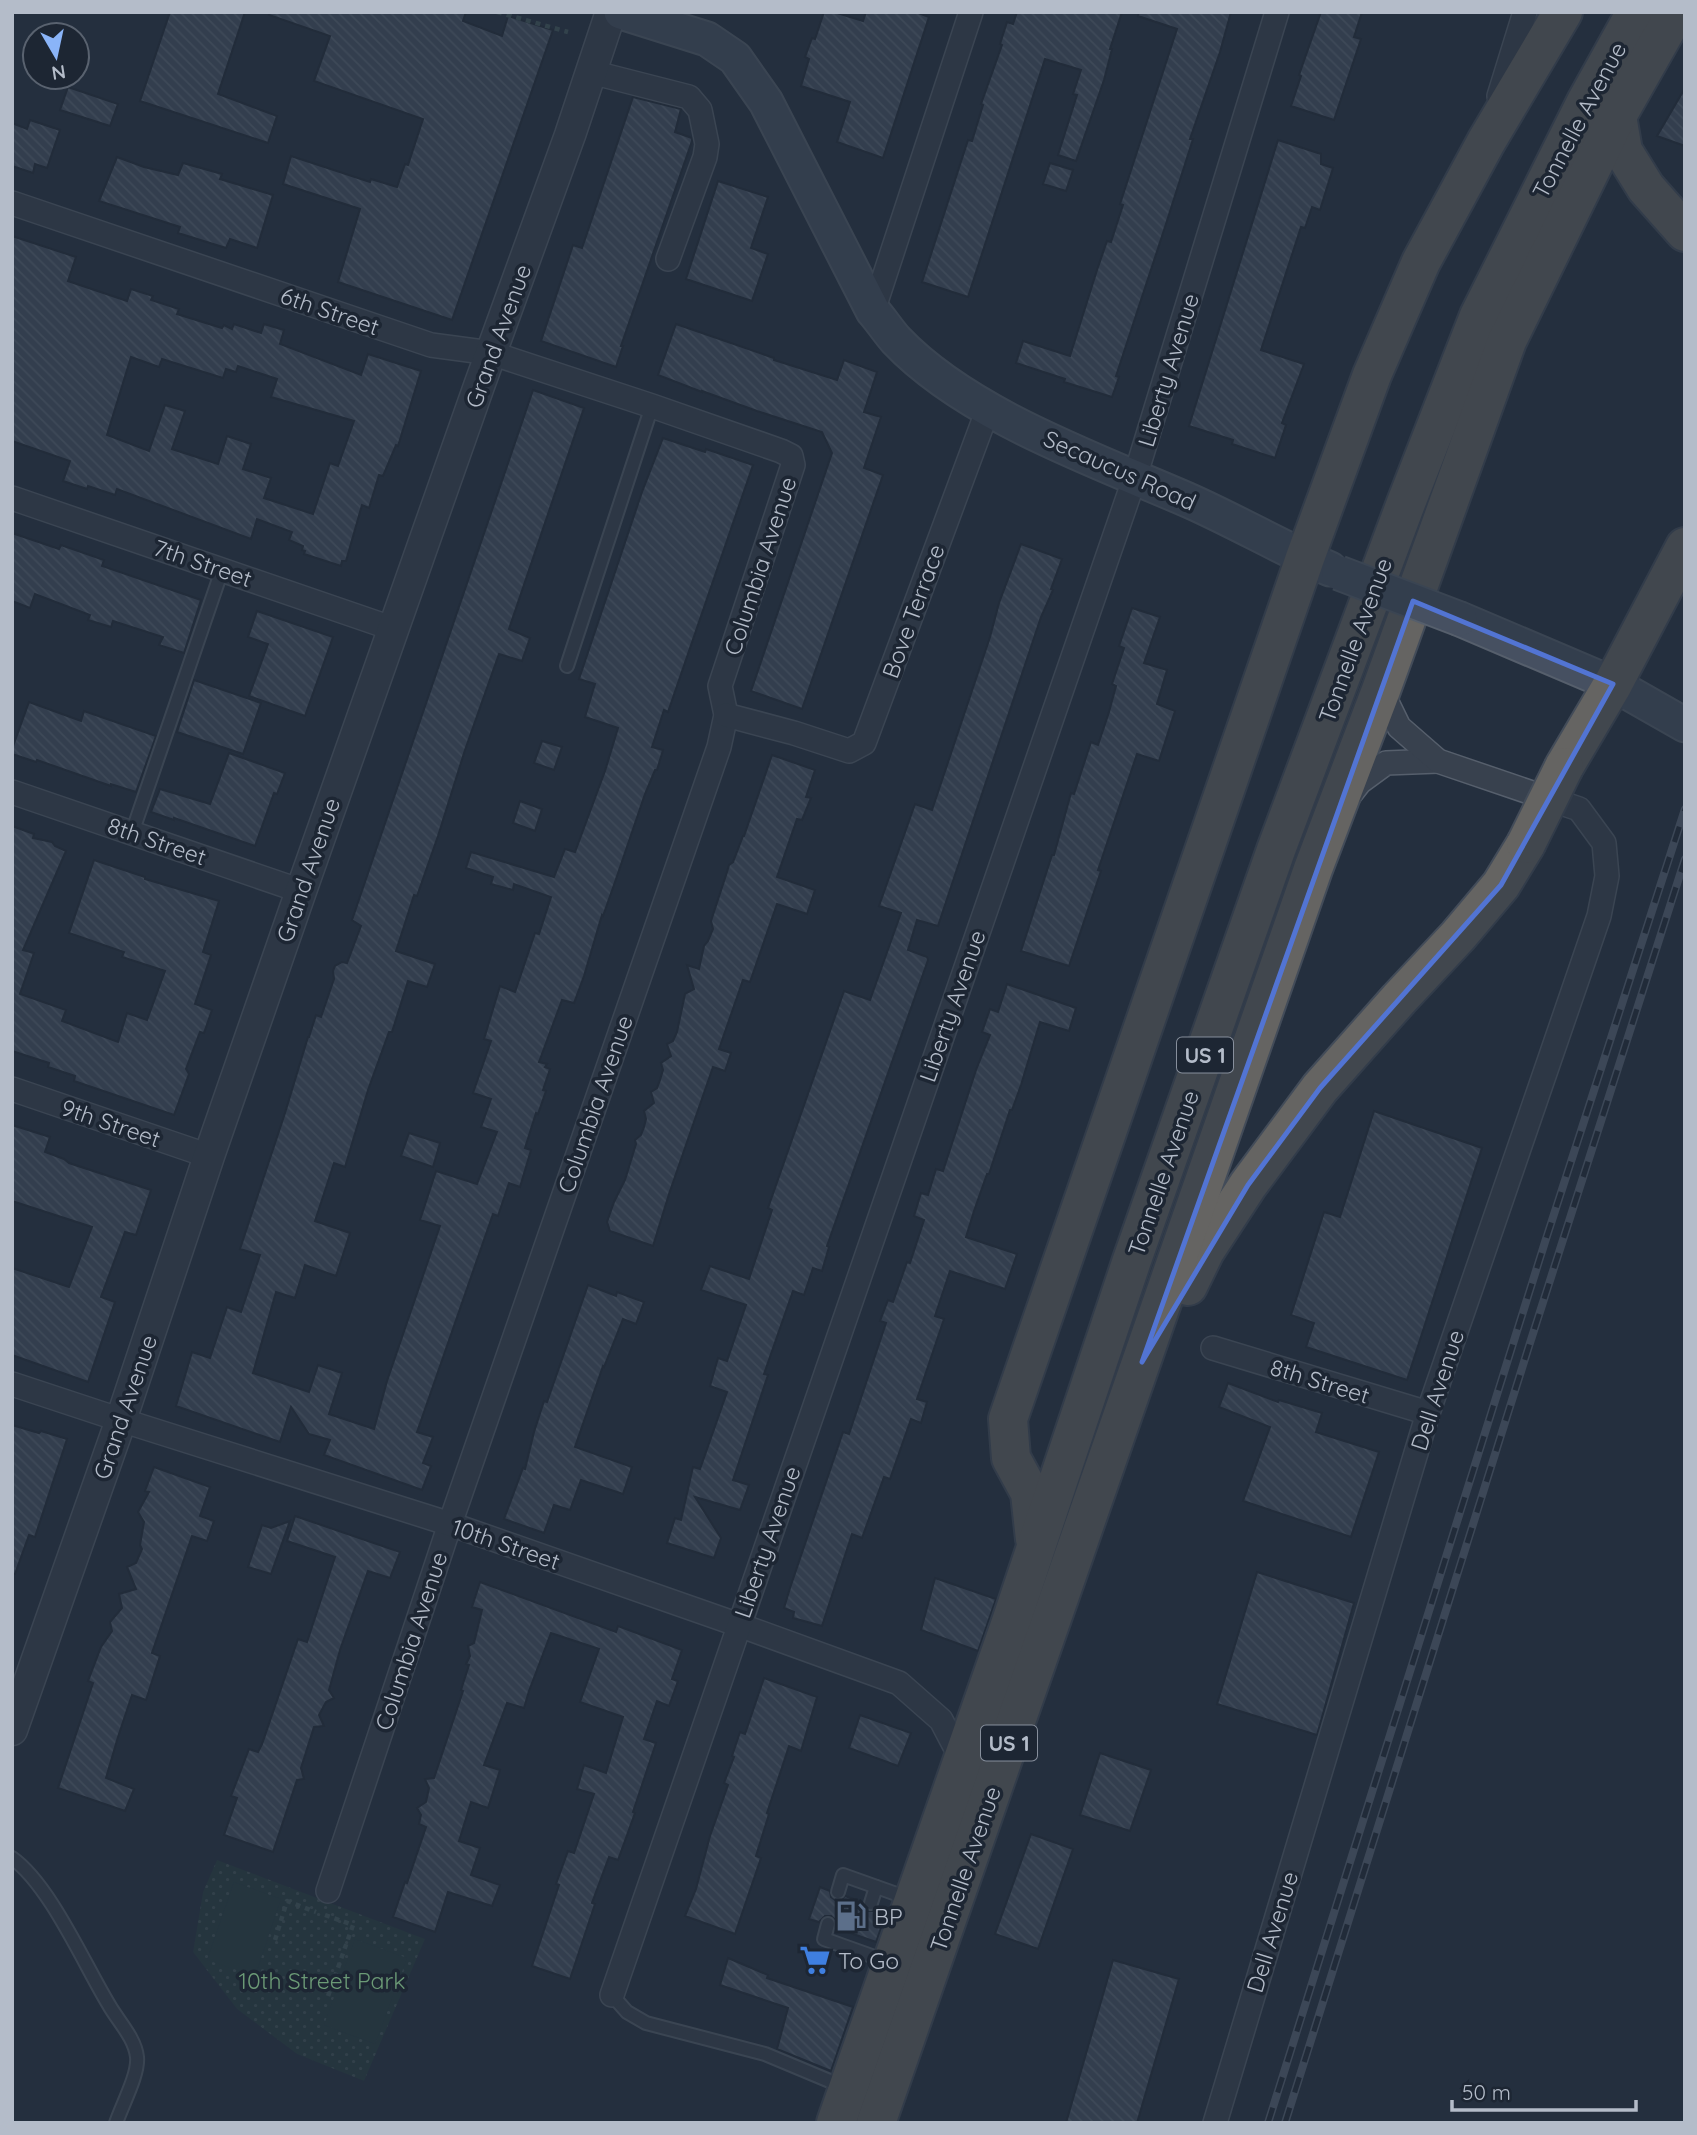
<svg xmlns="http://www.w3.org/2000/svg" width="1697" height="2135" viewBox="0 0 1697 2135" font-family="Quicksand,sans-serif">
<defs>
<pattern id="park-dots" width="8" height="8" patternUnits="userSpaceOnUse" patternTransform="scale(1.75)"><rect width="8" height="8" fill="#263c3f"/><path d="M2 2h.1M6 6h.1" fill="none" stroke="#435659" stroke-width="1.8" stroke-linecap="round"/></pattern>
<pattern id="building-back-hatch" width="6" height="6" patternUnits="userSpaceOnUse" patternTransform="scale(1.75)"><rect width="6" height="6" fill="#455162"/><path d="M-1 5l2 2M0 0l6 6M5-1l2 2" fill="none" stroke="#5d6877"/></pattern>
</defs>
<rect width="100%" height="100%" fill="#242f3e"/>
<path fill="url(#park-dots)" d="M217 1860 425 1939 364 2081 297 2054 237 2009 193 1952 203 1892Z"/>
<g fill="#263c3f">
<path d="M234 1882 281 1899 255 1976 207 1960Z"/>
<path d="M355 1939 407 1958 375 2044 324 2025Z"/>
</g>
<g fill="url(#building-back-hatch)" stroke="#1f2835" stroke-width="2" fill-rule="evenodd">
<path d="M170 12H245L218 94 277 116 268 143 140 101Z"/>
<path d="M270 12H466L463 21 502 36 508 16 553 30 452 320 338 282 360 209 283 184 291 156 370 182 371 179 397 187 405 164 408 165 423 119 314 81 330 36 269 15Z"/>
<path d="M824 12H834L863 21 866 12H916L929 17 883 158 837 142 850 102 801 86 809 59 805 57 812 38 815 39Z"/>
<path d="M1017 12H1122L1110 49H1112L1104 80 1076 161 1058 155 1077 95 1073 94 1081 70 1045 59 968 297 922 282 968 140 972 141 983 105 981 104 1002 45 1000 44 1007 22 1013 24Z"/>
<path d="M1139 12H1231L1220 52 1190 139H1193L1165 227 1116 376 1119 377 1112 397 1064 382 1065 379 1016 363 1023 341 1070 356 1097 270 1107 241 1111 242 1123 205 1120 204 1177 29 1138 16Z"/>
<path d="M1321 12H1362L1354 37 1361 39 1334 120 1291 106 1301 76 1299 75Z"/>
<path d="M68 87 118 104 110 126 60 110Z"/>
<path d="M1685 88V146L1657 136Z"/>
<path d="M633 97 681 109 675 132 692 138V141L621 346H623L616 367 541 341 573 245 582 248Z"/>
<path d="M30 120 60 130 47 168 35 164 33 173 12 166V123L27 129Z"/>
<path d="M1278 140 1321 154V164L1333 168 1320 210 1312 207 1305 228 1301 227 1261 350 1304 364 1282 423 1286 425 1275 458 1232 444 1233 440 1189 426Z"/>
<path d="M117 157 144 167 178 175 183 163 222 174 220 179 273 195 257 248 230 239 226 248 178 233 180 227 99 201Z"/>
<path d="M1050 163 1073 170 1066 191 1043 184Z"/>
<path d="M718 181 768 197 751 248 768 254 752 301 686 279Z"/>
<path d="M12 236 76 257 68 281 127 301 131 289 153 296 151 300 179 309 177 314 222 328 224 325 232 329 234 324 261 333 264 324 284 330 280 344 361 375 368 354 421 371 398 446 396 445 383 476 379 475 369 508 362 505 346 561H342L341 566 304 554 305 551 302 550 303 546 289 540 292 532 257 519 251 539 117 489 115 495 88 486 87 489 63 481 70 461 12 441ZM131 357 159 367 162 359 223 378 226 369 236 372 238 366 277 379 271 397 354 421 338 466 330 463 313 514 264 498 271 478 243 469 251 444 227 436 218 464 172 449 185 411 165 405 149 451 107 435Z"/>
<path d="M676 324 774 358V360L837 380 844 360 877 372 864 412 881 417 864 468 883 475 802 709 751 691 832 453 822 432 757 411 702 391V392L658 375Z"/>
<path d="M533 390 584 408 509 629 530 638 522 661 499 654 465 750 438 836 417 896 414 895 396 951 435 964 427 987 408 981 392 1032H389L368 1090 345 1167 334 1163 315 1221 350 1233 336 1276 305 1265 295 1298 276 1292 253 1373 309 1392 318 1365 342 1373 329 1414 374 1429 387 1381 440 1226 420 1220 436 1171 477 1184 497 1132 481 1127 491 1099 473 1093 491 1041 484 1039 500 986 515 992 535 933 539 934 551 897 514 884 513 890 491 884 493 877 466 868 471 852 554 877 565 849 575 852 605 771 618 728 585 717 595 684 579 679 642 492 663 438 705 452 706 449 753 465 668 712 664 710 652 747 663 750 657 770H655L645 794 615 882 603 916 602 915 584 976 574 1003 562 1000 539 1062 547 1064 545 1067 550 1069 543 1090 546 1091 538 1114 536 1113 525 1148 531 1150 520 1187 509 1183 498 1216 493 1214 417 1432 433 1437 423 1463 431 1466 422 1490 324 1455 330 1440 309 1434 291 1407 280 1442 176 1406 192 1352 210 1358 227 1307 241 1312 260 1255 240 1249 285 1113 308 1037H309L316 1015 321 1017 334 979 333 971 335 966 342 962 347 963 361 926 352 920Z"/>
<path d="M12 533 59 549 61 545 104 560 102 566 201 600 184 653 159 645 163 637 113 621 111 627 88 620 90 615 35 594 30 608 12 601Z"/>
<path d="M1021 544 1062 559 1051 589 1053 590 1041 617 938 926 917 920 908 950 927 957 928 960 827 1246 829 1247 822 1271 813 1268 804 1295 793 1291 764 1374 768 1375 733 1480 749 1485 740 1510 695 1497 721 1538 714 1558 667 1543 675 1518 681 1520 693 1467 700 1469 727 1392 710 1386 718 1358 727 1361 746 1305 701 1290 710 1266 749 1279 772 1210 768 1208 844 991 870 1000 901 913 879 906 915 804 932 810 990 637 999 603Z"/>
<path d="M1132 608 1160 617 1144 663 1167 670 1157 704 1175 711 1159 761 1137 754 1098 870 1101 871 1069 966 1021 951 1052 855H1054L1071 793 1074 794 1091 742 1098 745 1109 712 1116 686 1112 684 1124 648 1119 646Z"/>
<path d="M257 611 333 637 305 716 249 696 268 644 248 637Z"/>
<path d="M194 680 261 703 243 754 177 732Z"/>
<path d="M29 702 81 721 84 711 156 736 136 792 111 784V786L37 760 36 762 12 754V749Z"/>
<path d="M542 741 562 747 554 770 534 763Z"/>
<path d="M229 753 285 773 277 794 274 793 255 846 174 818V820L151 812 160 789 210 804Z"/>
<path d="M772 755 815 770 806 797 811 798 802 820 797 819 777 877 815 890 807 914 777 904 750 982 743 980 719 1049 731 1053 725 1071 713 1067 669 1194 653 1246 610 1231 607 1222 614 1202 625 1180 636 1144 635 1140 641 1135 644 1127 646 1119 644 1111 654 1103 651 1092 657 1088 660 1080 663 1070 661 1063 671 1056 667 1044 673 1041 677 1032 685 994 694 989 687 965 699 969 704 946 708 941 713 929 711 921 727 872 729 865 733 862 743 836H744Z"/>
<path d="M520 801 542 809 535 831 513 823Z"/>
<path d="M12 826 34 834 33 838 52 842 55 846 66 851 23 950 34 953 20 994 66 1010 62 1021 118 1042 127 1013 147 1020 165 971 122 957 124 952 69 933 94 860 145 877V879L219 901 203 952 211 955 195 1004 212 1010 204 1033 200 1032 186 1069 189 1074 174 1115 74 1081 75 1076 48 1067 49 1063 12 1051Z"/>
<path d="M1007 984 1076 1008 1069 1031 1040 1022 1021 1085 1012 1110H1010L989 1174H987L974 1211 966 1237 1017 1254 1005 1289 950 1271 935 1316 944 1319 917 1399 927 1402 921 1423 911 1419 890 1479 884 1477 862 1538 852 1534 822 1626 793 1618 794 1612 784 1608 790 1588 843 1432 849 1434 886 1323 880 1321 888 1300 893 1302 907 1262 910 1263 924 1220 914 1216 921 1193 928 1195 936 1169 943 1171 976 1070 990 1035 982 1032 990 1009 998 1012Z"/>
<path d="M1374 1111 1482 1148 1407 1380 1306 1347 1314 1323 1291 1315 1324 1212 1340 1217Z"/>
<path d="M12 1125 50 1137 45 1152 64 1159 69 1163 151 1190 136 1235 125 1232 101 1297 115 1302 88 1382 12 1355V1268L69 1287 92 1227 12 1201Z"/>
<path d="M409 1133 440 1143 433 1167 401 1156Z"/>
<path d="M588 1285 616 1296 617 1292 644 1302 636 1324 623 1319 604 1367 603 1366 575 1447 632 1467 623 1494 581 1480 570 1510 554 1505 544 1533 504 1519 523 1468 525 1469 534 1432 544 1401 547 1402Z"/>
<path d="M1228 1383 1278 1402 1279 1400 1322 1413 1316 1432 1379 1452 1351 1537 1243 1501 1270 1427 1219 1407Z"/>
<path d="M12 1425 39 1433 41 1431 67 1439 35 1537 29 1535 15 1574H12Z"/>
<path d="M154 1467 210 1487 200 1516 214 1521 207 1541 192 1536 152 1653 160 1656 146 1700 132 1695 118 1737 106 1778 134 1789 125 1811 58 1788 93 1683 88 1681 101 1647 112 1631 110 1622 122 1608 119 1594 136 1589 127 1567 136 1563 142 1549 140 1545 144 1522 138 1512 149 1492 145 1491Z"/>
<path d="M295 1516 400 1552 390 1578 368 1571 340 1650 329 1690 334 1698 326 1702 319 1715 324 1726 314 1727 301 1768 304 1779 297 1780 273 1852 224 1835 237 1798 231 1796 249 1749 258 1752 262 1744 298 1639 307 1642 335 1557 287 1541Z"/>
<path d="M290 1521 271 1574 248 1567 262 1525 271 1528Z"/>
<path d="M1257 1572 1354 1603 1317 1735 1217 1704Z"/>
<path d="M935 1578 996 1599 978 1651 921 1630Z"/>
<path d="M480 1582 616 1632 618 1626 682 1650 672 1679 678 1681 669 1706 657 1701 644 1739 656 1743 633 1812 635 1813 618 1860 609 1857 592 1903 595 1904 570 1979 532 1966 559 1885 556 1884 568 1851 574 1853 594 1794 577 1789 584 1765 606 1773 623 1717 580 1702 599 1649 551 1633 529 1691 524 1708 507 1703 484 1765 500 1770 488 1808 471 1802 459 1841 480 1848 471 1875 500 1885 492 1906 448 1892 435 1932 393 1917 405 1882 407 1883 426 1827 419 1824 421 1815 417 1808 426 1802 429 1788 425 1779 434 1778 463 1691 461 1690 469 1665 466 1664 470 1656 468 1646 474 1643 482 1610 472 1607Z"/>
<path d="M764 1678 817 1697 801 1751 789 1746 767 1813 769 1814 756 1856 761 1858 735 1934 685 1916 696 1889 710 1836 728 1785 724 1783 734 1757 732 1756 740 1732 745 1734Z"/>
<path d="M860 1715 911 1733 898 1766 849 1748Z"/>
<path d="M1100 1753 1151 1770 1130 1831 1080 1815Z"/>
<path d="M1031 1834 1073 1849 1038 1949 995 1934Z"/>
<path d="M820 1887 830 1891 831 1897 835 1900H841L845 1896 862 1902 864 1908 868 1911H874L878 1908 887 1911 876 1942 836 1928V1921L831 1916H825L819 1922 809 1919Z"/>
<path d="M728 1958 768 1975 767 1978 853 2007 831 2071 777 2049 788 2008 720 1985Z"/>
<path d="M1113 1960 1179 1979 1137 2123H1066Z"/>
</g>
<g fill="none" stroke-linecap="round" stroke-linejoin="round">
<g stroke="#565f6c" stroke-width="16">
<g id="service">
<path d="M567 666 652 406"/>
<path d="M132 833 222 570"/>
<path d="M12 1858C50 1885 84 1964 109 2005 118 2021 135 2038 137 2057 139 2074 122 2105 116 2123"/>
<path d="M838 1892 843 1875 902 1896"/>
<path d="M871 1903 876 1887"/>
<path d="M828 1924 824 1939 880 1959"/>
<path d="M612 1995 627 2012 646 2023 765 2054 844 2087"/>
</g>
</g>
<g stroke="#565f6c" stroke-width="26">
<g id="minor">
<path d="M591 72 689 97 700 110 707 144 705 157 668 259"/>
<path d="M1499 96 1525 12"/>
<path d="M12 203 431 345 491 353 652 406 781 451 791 456 793 465 720 686 726 715 719 747 450 1524 328 1891"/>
<path d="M873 311 971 12"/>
<path d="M12 498 394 629"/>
<path d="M726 715 794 733 849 751 864 743 988 409"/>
<path d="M12 792 301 891"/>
<path d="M1349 796 1360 782 1386 763 1438 761"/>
<path d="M12 1089 209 1156"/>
<path d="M1213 1348 1428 1413"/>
<path d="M12 1384 121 1420 450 1524 739 1625 899 1683 941 1720 962 1760"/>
<path d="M612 1995 1135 477 1277 12"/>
<path d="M1215 2123 1428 1413 1599 916 1607 876 1604 843 1579 809 1438 761 1399 727 1381 690"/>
</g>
</g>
<g stroke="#565f6c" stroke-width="33">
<path id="tertiary" d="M12 1730 121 1420 209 1156 301 891 479 386 570 135 611 12"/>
</g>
<g stroke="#565f6c" stroke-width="37">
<g id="secondary">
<path d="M621 12 707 39 735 58 766 102 873 311C881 320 888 331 896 340 967 415 1096 460 1190 501 1237 522 1282 548 1330 569"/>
<path d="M1460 619 1613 684 1685 725"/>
</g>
</g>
<g stroke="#434c59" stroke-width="42">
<g id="trunk">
<path d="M1617 116 1623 151 1646 188 1685 232"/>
<path d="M1564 767 1613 684 1685 547"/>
<path d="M1188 1286 1205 1251 1248 1185 1320 1088 1399 999 1458 936 1501 885 1526 844"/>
<path d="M1035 1539 1030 1493 1011 1458 1008 1419 1305 558 1372 375 1421 262 1486 142 1563 12"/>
<path d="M836 2123 1011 1622 1131 1263 1276 850 1406 503 1479 316 1586 102 1636 12"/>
<path d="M876 2123 1313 869 1381 690 1507 341 1617 116 1676 12"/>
</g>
</g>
<g stroke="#44595c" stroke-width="4.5" stroke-dasharray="5 5" stroke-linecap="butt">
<path d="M497 12 568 32"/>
<path d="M325 1915 353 1925 327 1999"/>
<path d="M275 1940 287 1901 316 1912"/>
</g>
<use href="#service" stroke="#38414e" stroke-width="12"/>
<use href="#minor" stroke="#38414e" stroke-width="23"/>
<use href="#tertiary" stroke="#38414e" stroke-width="30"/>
<use href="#secondary" stroke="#465061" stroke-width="33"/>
<use href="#trunk" stroke="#656462" stroke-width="38"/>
<g stroke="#5a6575" stroke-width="8">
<g id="rail">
<path d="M1268 2123 1545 1242 1685 809"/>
<path d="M1285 2123 1529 1346 1685 859"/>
</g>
</g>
<use href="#rail" stroke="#1d2633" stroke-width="5" stroke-dasharray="16" stroke-linecap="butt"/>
<g stroke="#565f6c" stroke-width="37" stroke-linecap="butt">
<path id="secondary-bridge" d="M1339 573 1460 619"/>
</g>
<g stroke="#434c59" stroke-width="42" stroke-linecap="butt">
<path id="trunk-bridge" d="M1526 844 1564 767"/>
</g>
<use href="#secondary-bridge" stroke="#465061" stroke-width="33"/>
<use href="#trunk-bridge" stroke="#656462" stroke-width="38"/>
</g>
<path d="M0 0H1697V2135H0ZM1413 601 1613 684 1501 885 1320 1088 1248 1185 1142 1362Z" fill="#242f3e" fill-opacity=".55" fill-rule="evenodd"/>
<path fill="none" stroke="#5274d3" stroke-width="5" stroke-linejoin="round" d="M1413 601 1613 684 1501 885 1320 1088 1248 1185 1142 1362Z"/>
<defs>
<g id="fuel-bare" transform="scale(2.415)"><path d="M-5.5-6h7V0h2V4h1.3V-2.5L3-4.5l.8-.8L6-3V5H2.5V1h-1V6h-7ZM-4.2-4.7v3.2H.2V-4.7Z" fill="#5c6f8a" stroke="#1d2633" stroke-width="2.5" paint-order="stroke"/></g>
<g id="supermarket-bare" transform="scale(2.415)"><path d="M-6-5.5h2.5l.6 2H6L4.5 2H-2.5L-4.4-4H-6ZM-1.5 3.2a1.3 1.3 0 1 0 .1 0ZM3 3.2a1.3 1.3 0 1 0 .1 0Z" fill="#3f7fe0" stroke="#1d2633" stroke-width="2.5" paint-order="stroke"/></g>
</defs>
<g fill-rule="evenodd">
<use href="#fuel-bare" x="851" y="1916"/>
<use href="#supermarket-bare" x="815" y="1960"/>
</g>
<g text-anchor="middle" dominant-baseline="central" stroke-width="7" stroke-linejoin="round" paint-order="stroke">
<g fill="#1d2633" stroke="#878f9c" stroke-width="2">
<rect x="1177" y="1037.5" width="56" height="35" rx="5"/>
<rect x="981" y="1725.5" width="56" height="35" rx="5"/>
</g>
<g font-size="21" font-weight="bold" fill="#b4bcc9">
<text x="1205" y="1055">US 1</text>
<text x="1009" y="1743">US 1</text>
</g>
<g font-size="23" fill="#b4bcc9" stroke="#1d2633">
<text transform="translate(1579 120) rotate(-62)">Tonnelle Avenue</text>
<text transform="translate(330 311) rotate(19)">6th Street</text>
<text transform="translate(498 336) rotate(-70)">Grand Avenue</text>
<text transform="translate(1168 370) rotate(-73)">Liberty Avenue</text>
<text transform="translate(1120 470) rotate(24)">Secaucus Road</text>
<text transform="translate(203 563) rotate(19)">7th Street</text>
<text transform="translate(760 566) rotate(-72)">Columbia Avenue</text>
<text transform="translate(913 611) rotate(-70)">Bove Terrace</text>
<text transform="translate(1355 640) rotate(-70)">Tonnelle Avenue</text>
<text transform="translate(157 841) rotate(19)">8th Street</text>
<text transform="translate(308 870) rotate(-71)">Grand Avenue</text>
<text transform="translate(952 1006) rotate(-71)">Liberty Avenue</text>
<text transform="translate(595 1104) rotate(-71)">Columbia Avenue</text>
<text transform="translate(111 1123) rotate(19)">9th Street</text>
<text transform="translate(1163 1173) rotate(-71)">Tonnelle Avenue</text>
<text transform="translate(1320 1381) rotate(17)">8th Street</text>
<text transform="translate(1437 1390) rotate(-72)">Dell Avenue</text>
<text transform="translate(125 1407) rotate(-71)">Grand Avenue</text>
<text transform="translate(767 1542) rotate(-71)">Liberty Avenue</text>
<text transform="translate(506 1544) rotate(19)">10th Street</text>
<text transform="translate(411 1641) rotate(-72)">Columbia Avenue</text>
<text transform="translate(965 1869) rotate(-71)">Tonnelle Avenue</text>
<text transform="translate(1272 1932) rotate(-73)">Dell Avenue</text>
</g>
<g font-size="23" fill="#b4bcc9" stroke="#1d2633" text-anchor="start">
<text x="874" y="1916">BP</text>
<text x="838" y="1960">To Go</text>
</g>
<g font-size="23" fill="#6b9a76" stroke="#1d2633">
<text x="322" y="1980">10th Street Park</text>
</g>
</g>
<rect width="1697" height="2135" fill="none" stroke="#b4bcc9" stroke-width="28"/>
<g transform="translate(56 56) rotate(171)"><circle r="33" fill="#1d2633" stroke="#59626f" stroke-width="2"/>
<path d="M0-5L12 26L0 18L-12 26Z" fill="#8ab4f8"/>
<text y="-10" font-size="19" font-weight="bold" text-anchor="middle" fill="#b4bcc9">N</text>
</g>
<path d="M1452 2100v10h184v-10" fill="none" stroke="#b4bcc9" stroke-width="3.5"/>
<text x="1462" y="2100" font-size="21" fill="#b4bcc9" stroke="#1d2633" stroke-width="5" paint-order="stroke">50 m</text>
</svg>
